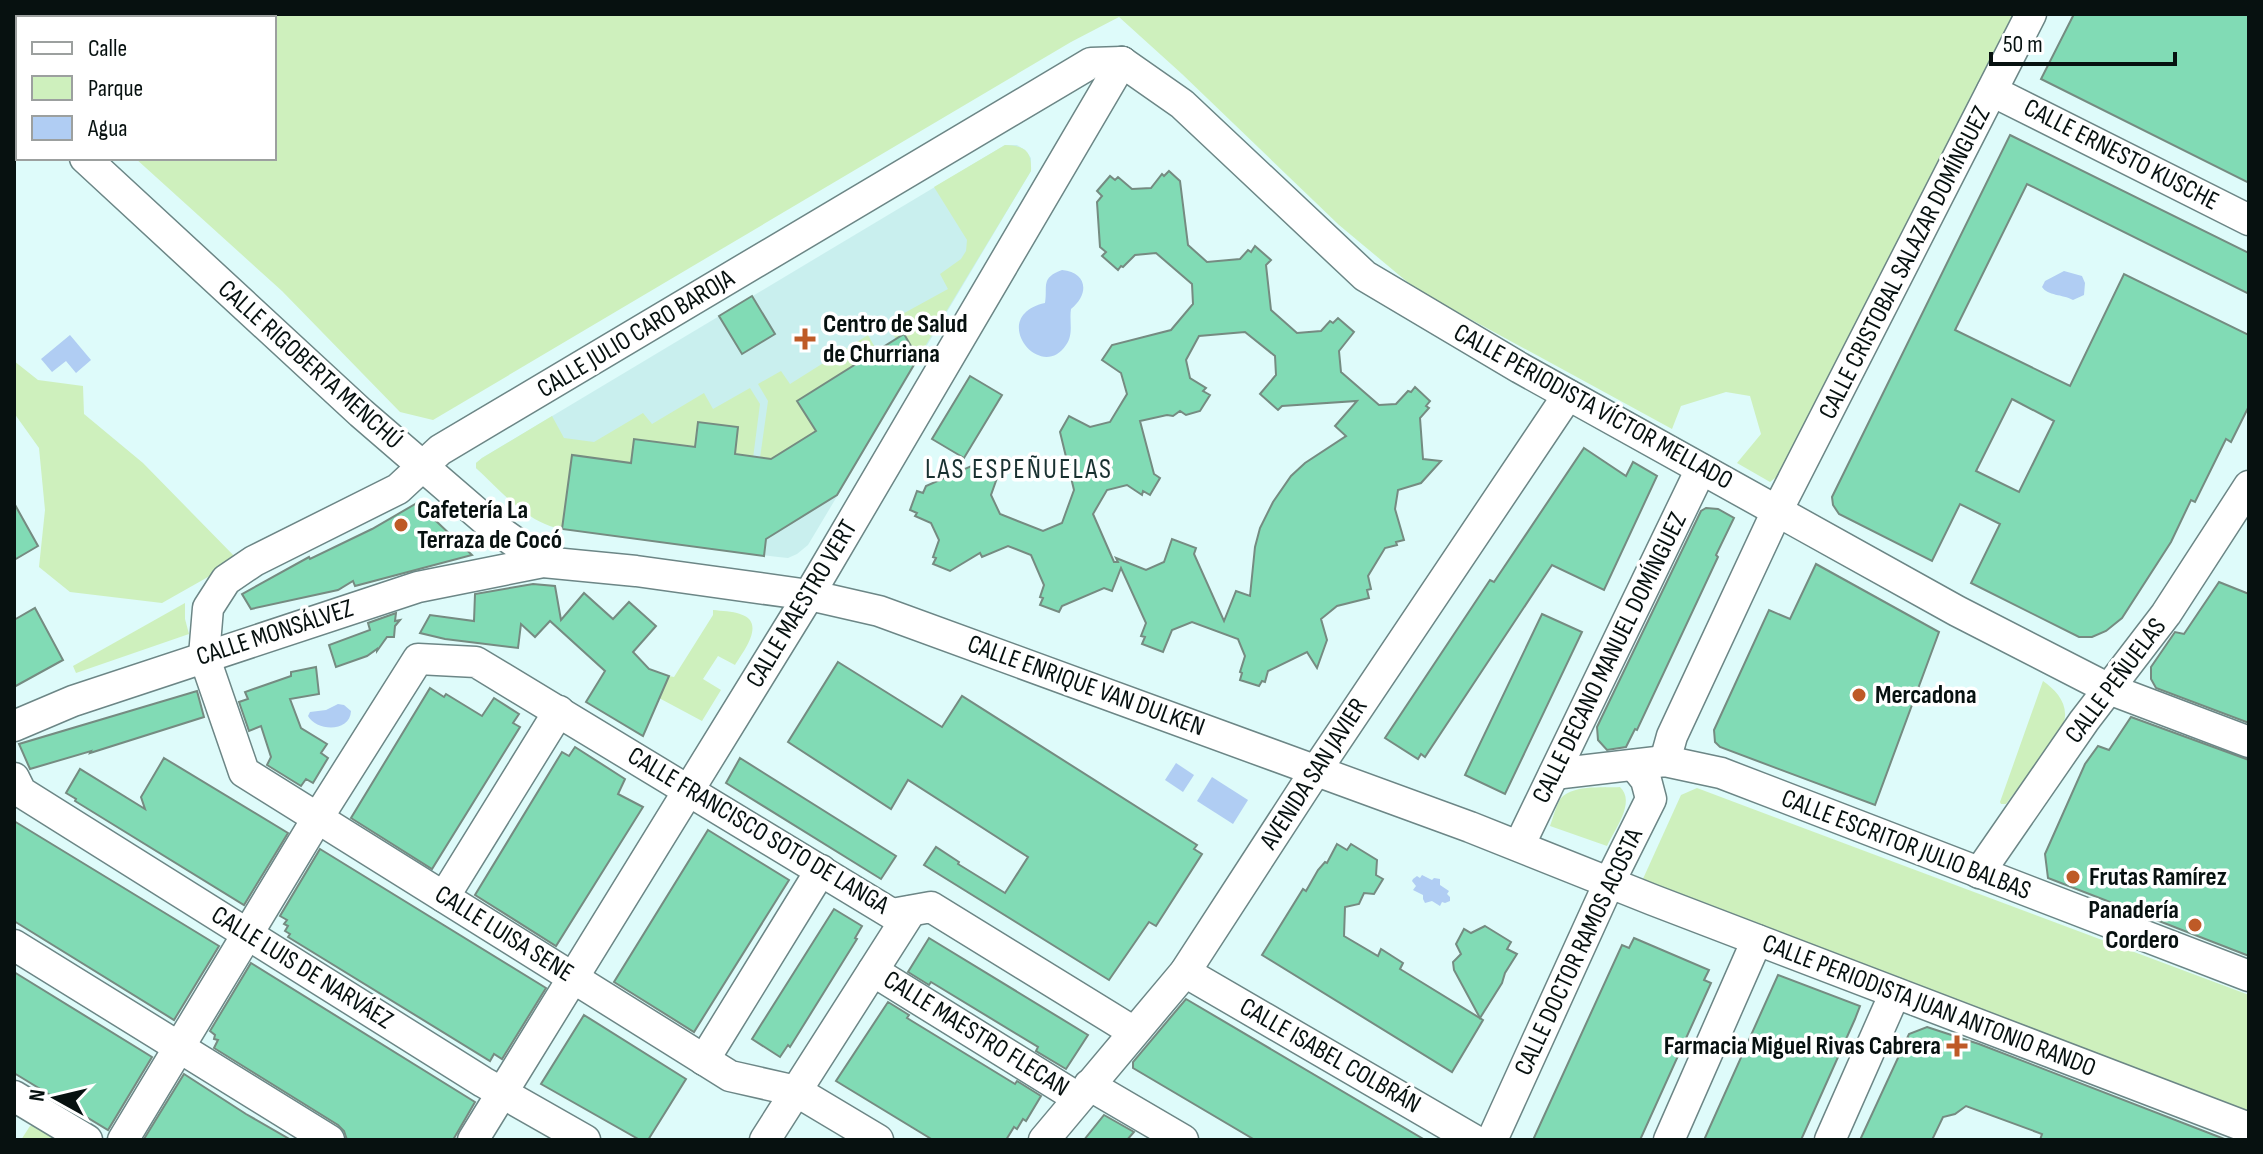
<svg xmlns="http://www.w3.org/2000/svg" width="2263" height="1154" viewBox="0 0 2263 1154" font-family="'Sofia Sans Condensed',sans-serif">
<rect width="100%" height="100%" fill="#defbfa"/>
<path fill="#c9efee" d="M1005 145H1017L1025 150 1031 158V171L808 545 797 554 788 558 778 557 555 528 528 514 476 468V463L482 458Z"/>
<g fill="#cef0bd">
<path d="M14 14H2013L1784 471 1770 482 1737 463 1761 434 1750 396 1726 392 1681 406 1672 429 1417 290 1339 225 1182 74 1119 17 1071 42 433 420 400 412 282 291 135 158H274V18H18V53L14 49Z"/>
<path d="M1005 145C1024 146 1032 150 1031 171L918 358 904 335 896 339 886 323 948 289 940 274 961 259 966 251 967 240 934 187Z"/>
<path d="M868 335 877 351 826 446 784 461 760 458 768 401 758 384 781 371 790 384Z"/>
<path d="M14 361 38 380 83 386 84 414 143 463 238 560 162 603 70 592 39 567 45 510 39 448 14 413Z"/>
<path d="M750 388 760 404 748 497 730 494 738 428 698 423 685 517 675 444 635 439 625 510 562 529C528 524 501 491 476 468V463L482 458 552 416 564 438 594 442 643 413 652 424 704 393 713 409Z"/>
<path d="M185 603V619L189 634 76 673 73 666Z"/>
<path d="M713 610C722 611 732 611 740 614 767 622 743 652 735 665L718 656 703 679 721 690 702 721 659 698 669 676 674 677 713 615Z"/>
<path d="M2043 681C2056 690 2069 704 2064 722 2059 740 2019 786 2006 804H2001L2000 802Z"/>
<path d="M1620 787C1636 802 1615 829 1607 846L1550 826C1553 818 1555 809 1559 801 1569 784 1603 788 1620 787Z"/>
<path d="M1697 788 2249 995V1114L1642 881 1681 795Z"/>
<path d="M30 1126H34L56 1140H21Z"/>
</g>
<g fill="#b0cdf3">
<path d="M1062 270C1087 272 1090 294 1071 309 1069 321 1074 334 1066 345 1040 384 987 316 1045 303 1048 286 1040 278 1062 270Z"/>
<path d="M2064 271 2082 276 2085 283 2084 295 2073 300C2062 294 2048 296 2042 287L2045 281Z"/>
<path d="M70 335 91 360 76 373 66 361 52 372 41 359Z"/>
<path d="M338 704 344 705 351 711C350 733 316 731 308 716L310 712 326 710Z"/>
<path d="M1176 763 1194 775 1183 792 1165 780Z"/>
<path d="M1212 777 1248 800 1233 824 1197 801Z"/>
<path d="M1422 875 1432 880 1434 878 1440 879V885L1449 891 1447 894 1450 897V901L1445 903 1442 902 1440 906 1432 901 1425 903 1423 899V895L1413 890 1416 886 1412 881 1413 879 1417 876 1420 878Z"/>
</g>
<g fill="#81dbb5" stroke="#758b81" stroke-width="2" fill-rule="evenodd">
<path d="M2074 14H2249V183L2041 79Z"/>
<path d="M2010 135 2249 253V294L2027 184 1955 330 2070 386 2124 274 2249 335V406L2231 442 2226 439 2195 502 2191 500 2171 542 2122 618 2106 631 2092 637H2079L1971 583 2000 524 1960 504 1932 561 1839 514 1833 505 1832 497ZM2012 399 2054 421 2019 492 1976 471Z"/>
<path d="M1169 171 1180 181 1188 245 1207 262 1240 259 1248 250 1251 252 1255 246 1271 260 1266 265 1271 310 1297 333 1321 331 1330 321 1333 323 1338 318 1354 332 1339 351 1341 372 1379 405 1396 404 1408 391 1411 392 1415 387 1430 401 1426 406 1429 408 1420 418 1423 459 1441 461 1421 483 1398 490 1395 509 1404 540 1396 542 1397 545 1385 548 1368 576 1371 589 1367 590 1369 598 1337 606 1321 619 1327 640 1317 668 1307 652 1268 671 1265 682 1262 681 1259 686 1240 680 1242 673 1240 672 1245 656 1238 639 1192 622 1172 630 1163 652 1142 644 1145 637 1141 636 1146 623 1121 568 1112 591 1104 588 1062 606 1059 612 1040 605 1043 598 1040 597 1044 585 1031 555 1008 546 982 557 980 553 950 571 933 564 936 558 933 557 939 540 931 523 915 516 917 513 910 510 917 491 923 493 926 486 976 464 996 472 994 478H997L991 495 1000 514 1043 531 1062 523 1074 490 1060 432 1069 416 1090 427 1110 422 1127 394 1121 373 1102 360 1112 345 1171 330 1193 304 1192 284 1156 253 1135 255 1123 267 1121 266 1118 270 1102 256 1106 252 1100 247 1097 202 1102 196 1097 191 1110 176 1115 180 1118 177 1132 189 1151 188 1162 174 1164 176ZM1245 332 1275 356 1276 375 1260 394 1278 410 1282 406 1357 401 1335 426 1346 436 1305 463 1291 476 1273 502 1260 528 1255 547 1250 596 1236 591 1224 621 1194 554 1196 548 1172 539 1164 562 1146 570 1116 558 1118 562H1114L1093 514 1107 490 1127 485 1142 495 1143 491 1150 495 1160 478 1154 474 1140 421 1167 415 1173 416 1180 411 1186 415 1200 411 1210 395 1203 391 1206 388 1190 378 1186 360 1199 336Z"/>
<path d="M752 296 775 334 742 354 719 316Z"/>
<path d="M904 334 918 358 837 495 766 539 764 556 562 529 572 455 631 463 634 439 695 447 698 422 738 427 735 454 771 459 816 431 797 401Z"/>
<path d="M970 376 1002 395 964 458 932 439Z"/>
<path d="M1584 448 1626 476 1633 462 1657 476 1604 590 1552 565 1425 757 1421 754 1418 759 1385 738 1490 580 1494 582Z"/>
<path d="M14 503 38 546 14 560Z"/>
<path d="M417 503 472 555 355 586 353 581 338 590 251 609 242 594 309 557 310 559 372 529Z"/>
<path d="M1706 508 1718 509 1734 518 1716 555 1718 557 1637 730 1635 729 1626 747 1607 750 1598 740 1597 727 1701 511Z"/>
<path d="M1816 564 1939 632 1875 805 1720 747 1715 742 1714 730 1769 610 1790 619Z"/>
<path d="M2219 582 2249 594V723L2156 688 2151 679V667L2175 632 2184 634Z"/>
<path d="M533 584 555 586 561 620 584 593 613 619 629 602 656 626 633 652 649 669 669 676 643 736 586 702 605 671 550 621 535 637 521 624 518 648 445 639 420 633 430 615 474 621 475 594Z"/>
<path d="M35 608 63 660 14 687V620Z"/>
<path d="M396 613 395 621 400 620 395 626 394 637H387L377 651V649L367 656 336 667 329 645 370 630 368 623Z"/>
<path d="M1542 614 1582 632 1505 794 1465 775Z"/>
<path d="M838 662 942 727 962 696 1197 845 1194 849 1202 854 1156 926 1149 922 1109 980 924 865 936 847 959 862 958 864 1005 893 1028 857 908 780 891 809 788 742Z"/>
<path d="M316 667 319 694 290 699 301 728 327 744 321 753 328 758 313 783 306 779 301 786 267 765 271 757 261 726 249 731 239 702 248 699 245 692 291 676V672Z"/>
<path d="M430 688 444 697 446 694 482 716 494 698 519 714 513 723 520 727 432 869 351 818Z"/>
<path d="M197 691 204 717 90 753 91 751 30 769 19 744Z"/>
<path d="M2131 717 2249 760V956L2048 878 2045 854 2085 764 2098 746 2109 750Z"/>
<path d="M575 747 625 779 618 794 643 807 556 946 475 895 562 752 569 756Z"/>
<path d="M164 758 288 833 244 905 75 801 76 799 66 793 80 769 145 809 141 797Z"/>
<path d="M740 758 896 856 881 879 726 783Z"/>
<path d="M14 821 219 946 174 1020 14 921Z"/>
<path d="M708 830 789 880 694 1032 614 982Z"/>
<path d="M1337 844 1347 850 1351 844 1377 860 1376 875 1383 879 1374 894 1364 893 1359 904 1345 907 1344 936 1378 956 1381 949 1403 963 1400 969 1483 1020 1452 1072 1262 955 1303 889 1306 891 1318 870 1325 862 1327 863Z"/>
<path d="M320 849 546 988 502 1059 494 1054 490 1061 288 937 290 934 285 931 288 926 284 924 287 920 280 916Z"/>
<path d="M834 909 862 926 855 938 857 939 790 1047 788 1045 780 1057 752 1039Z"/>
<path d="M1485 926 1511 942 1507 949 1517 954 1505 973 1502 983 1480 1018 1454 970 1453 962 1461 954 1456 944 1464 929 1471 933Z"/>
<path d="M929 938 1088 1035 1066 1069 1036 1051 1038 1047 931 982 929 985 908 972Z"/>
<path d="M1634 938 1709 970 1704 980 1711 983 1640 1140H1533L1622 945 1629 948Z"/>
<path d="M251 963 475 1102 453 1140H347L344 1131 338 1125 214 1048 218 1040 214 1039 215 1035 210 1031Z"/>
<path d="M14 972 152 1057 108 1130 14 1073Z"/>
<path d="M1778 975 1860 1006 1855 1019 1801 1140H1704Z"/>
<path d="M1186 999 1425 1140H1255L1133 1068V1062Z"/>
<path d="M888 1002 909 1015 907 1018 1015 1084 1017 1081 1041 1096 1026 1121 1023 1119 1017 1129 1014 1127 1006 1140H933L836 1081Z"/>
<path d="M584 1015 686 1079 648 1140H640L541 1084Z"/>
<path d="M1927 1027 1979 1044 2227 1140H2040L2042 1134 1966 1106 1955 1114 1943 1117 1932 1140H1860L1909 1034Z"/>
<path d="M184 1074 246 1114 291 1140 144 1139Z"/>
<path d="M1104 1115 1134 1132 1127 1140H1084Z"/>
</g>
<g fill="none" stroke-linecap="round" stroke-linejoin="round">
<g stroke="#6c8686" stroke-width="33">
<g id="minor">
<path d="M1122 62 1182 104 1365 276 1520 368 1957 611 2109 689 2249 742"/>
<path d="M1992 91 2249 220"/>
<path d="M14 93 18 97"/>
<path d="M85 158 361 413 492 526 543 562"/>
<path d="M14 726 73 701 418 587 543 562 636 571 809 595 879 611 1470 827 1653 900 2249 1128"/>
<path d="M1665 761 1672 736 1777 511 2031 14"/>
<path d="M1554 774 1665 761 1721 773 2249 976"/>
<path d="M14 778 21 792 483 1082 585 1140"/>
<path d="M1519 846 1701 469"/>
<path d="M1979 873 2084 721 2166 614 2249 486"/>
<path d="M444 897 559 711"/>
<path d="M14 945 329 1140"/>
<path d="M873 971 1078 1098"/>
<path d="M1185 972 1474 1140"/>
<path d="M704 1060 821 870"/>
<path d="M1089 1085 1183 1140"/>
<path d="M14 1096 87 1140"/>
<path d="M123 1140 317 819 418 659 476 662 892 914 931 907 1134 1032"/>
<path d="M473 1140 809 595 1122 62"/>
<path d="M765 1140 911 911"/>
<path d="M878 1140 796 1091 730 1076 244 772 204 656 208 608 226 580 254 561 398 489 440 450 1091 63 1122 62"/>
<path d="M1044 1140 1185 972 1307 784 1568 395"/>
<path d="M1492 1140 1609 883 1651 799 1646 780 1634 765"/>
<path d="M1669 1140 1757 940"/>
<path d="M1830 1140 1895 993"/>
</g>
</g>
<use href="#minor" stroke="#fff" stroke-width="30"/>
</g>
<g fill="#be5a27" stroke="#fff" stroke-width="3">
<path d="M801 327h8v8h8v8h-8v8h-8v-8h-8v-8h8z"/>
<circle cx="401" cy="525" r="8"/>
<circle cx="1859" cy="695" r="8"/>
<circle cx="2073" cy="877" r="8"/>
<circle cx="2195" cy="925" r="8"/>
<path d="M1953 1034h8v8h8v8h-8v8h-8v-8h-8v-8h8z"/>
</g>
<g text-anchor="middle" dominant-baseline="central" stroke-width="7" stroke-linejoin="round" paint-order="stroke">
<g font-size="26" fill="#071110" stroke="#fff">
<text transform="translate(2121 155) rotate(27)">CALLE ERNESTO KUSCHE</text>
<text transform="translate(1905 263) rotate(-63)">CALLE CRISTOBAL SALAZAR DOMÍNGUEZ</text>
<text transform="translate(636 334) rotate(-31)">CALLE JULIO CARO BAROJA</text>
<text transform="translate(310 365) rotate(42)">CALLE RIGOBERTA MENCHÚ</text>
<text transform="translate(1593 407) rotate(29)">CALLE PERIODISTA VÍCTOR MELLADO</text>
<text transform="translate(802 604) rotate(-59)">CALLE MAESTRO VERT</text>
<text transform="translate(275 633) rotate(-18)">CALLE MONSÁLVEZ</text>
<text transform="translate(1610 658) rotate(-64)">CALLE DECANO MANUEL DOMÍNGUEZ</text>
<text transform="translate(2116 681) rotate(-53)">CALLE PEÑUELAS</text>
<text transform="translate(1086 686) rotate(20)">CALLE ENRIQUE VAN DULKEN</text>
<text transform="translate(1314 774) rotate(-57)">AVENIDA SAN JAVIER</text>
<text transform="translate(758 831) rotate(31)">CALLE FRANCISCO SOTO DE LANGA</text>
<text transform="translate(1906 845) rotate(21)">CALLE ESCRITOR JULIO BALBAS</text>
<text transform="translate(504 934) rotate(32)">CALLE LUISA SENE</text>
<text transform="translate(1579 952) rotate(-65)">CALLE DOCTOR RAMOS ACOSTA</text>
<text transform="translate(302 968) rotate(32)">CALLE LUIS DE NARVÁEZ</text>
<text transform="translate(1929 1006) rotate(21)">CALLE PERIODISTA JUAN ANTONIO RANDO</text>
<text transform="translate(976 1034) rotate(32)">CALLE MAESTRO FLECAN</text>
<text transform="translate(1330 1056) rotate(30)">CALLE ISABEL COLBRÁN</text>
</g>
<g font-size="26" font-weight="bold" fill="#071110" stroke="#fff" text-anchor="start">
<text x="823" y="324">Centro de Salud<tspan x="823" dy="30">de Churriana</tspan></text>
<text x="417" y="510">Cafetería La<tspan x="417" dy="30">Terraza de Cocó</tspan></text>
<text x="1875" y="695">Mercadona</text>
<text x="2089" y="877">Frutas Ramírez</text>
<text x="2179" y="910" text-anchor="end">Panadería<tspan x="2179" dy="30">Cordero</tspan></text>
<text x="1941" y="1046" text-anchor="end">Farmacia Miguel Rivas Cabrera</text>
</g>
<g font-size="28" letter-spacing="2" fill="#193131" stroke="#fff">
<text x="1019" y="469">LAS ESPEÑUELAS</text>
</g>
</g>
<rect width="2263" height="1154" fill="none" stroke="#071110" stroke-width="32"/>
<rect x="16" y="16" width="260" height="144" fill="#ffffff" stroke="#9ca09f" stroke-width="2"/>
<rect x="32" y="42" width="40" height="12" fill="#ffffff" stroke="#9ca09f" stroke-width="2"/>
<text x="88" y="56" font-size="24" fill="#071110">Calle</text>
<rect x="32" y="76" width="40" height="24" fill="#cef0bd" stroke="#9ca09f" stroke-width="2"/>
<text x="88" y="96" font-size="24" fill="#071110">Parque</text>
<rect x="32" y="116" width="40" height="24" fill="#b0cdf3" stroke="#9ca09f" stroke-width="2"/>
<text x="88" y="136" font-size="24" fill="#071110">Agua</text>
<g transform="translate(56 1098) rotate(278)" stroke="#ffffff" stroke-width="6" paint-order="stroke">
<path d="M0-6L14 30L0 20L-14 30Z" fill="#071110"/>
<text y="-12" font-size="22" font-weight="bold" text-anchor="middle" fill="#071110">N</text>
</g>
<path d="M1991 52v12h184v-12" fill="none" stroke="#071110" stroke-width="4"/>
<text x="2003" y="52" font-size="24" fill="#071110" stroke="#ffffff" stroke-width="6" paint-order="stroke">50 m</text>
</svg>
